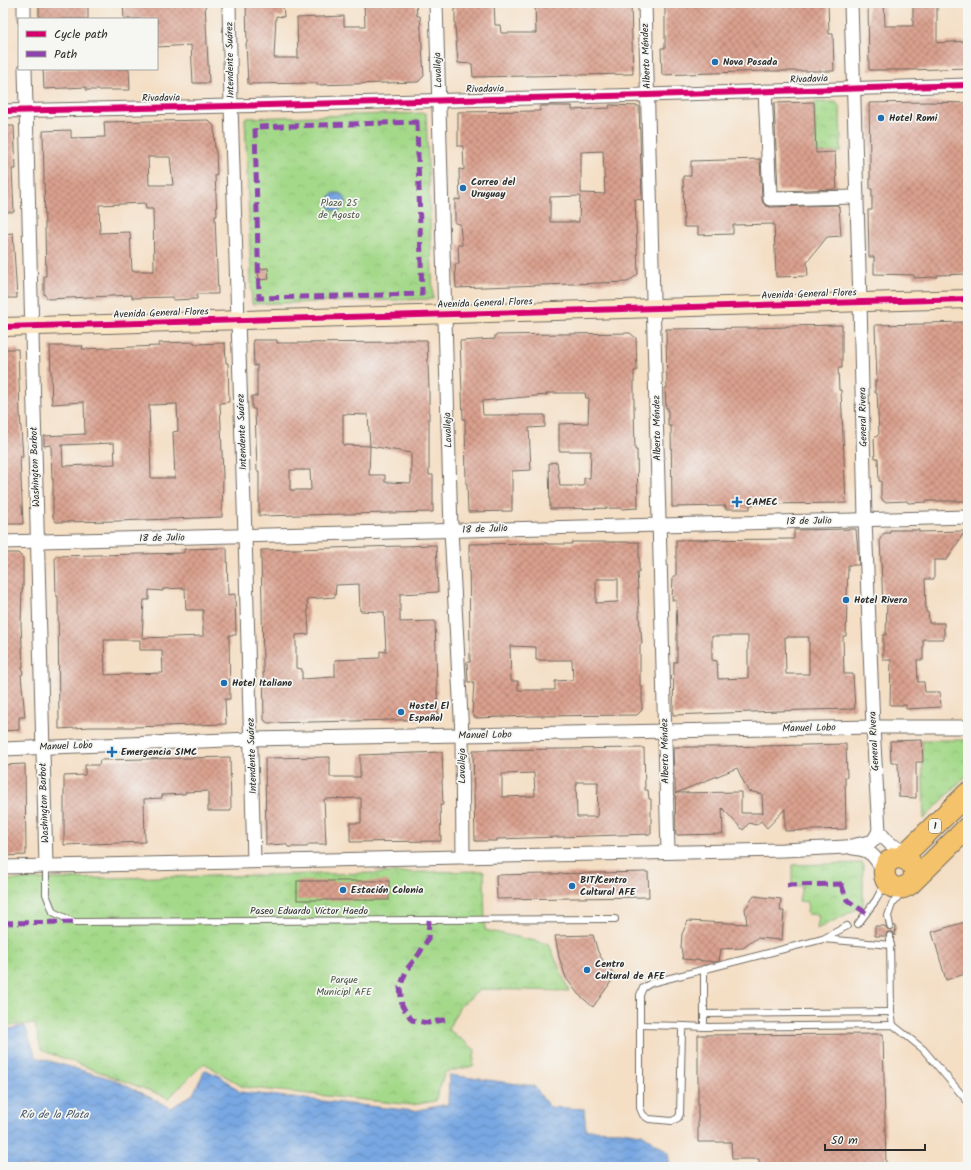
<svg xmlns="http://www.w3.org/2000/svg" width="971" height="1170" viewBox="0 0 971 1170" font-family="Kalam,sans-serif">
<defs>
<pattern id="park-crowns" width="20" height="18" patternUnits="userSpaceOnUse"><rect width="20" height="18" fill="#a4d98a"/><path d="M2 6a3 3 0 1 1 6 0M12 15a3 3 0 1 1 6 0" fill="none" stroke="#8dba77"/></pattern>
<pattern id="water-waves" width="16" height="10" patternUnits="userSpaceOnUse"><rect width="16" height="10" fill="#78a7e2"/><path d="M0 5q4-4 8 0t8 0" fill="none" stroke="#6388b7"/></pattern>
<pattern id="building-cross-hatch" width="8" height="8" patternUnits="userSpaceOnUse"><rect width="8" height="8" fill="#daa08e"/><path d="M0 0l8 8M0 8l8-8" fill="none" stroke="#b18374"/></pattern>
</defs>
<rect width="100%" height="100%" fill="#f6f6f2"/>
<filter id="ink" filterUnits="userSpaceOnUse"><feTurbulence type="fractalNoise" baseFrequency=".025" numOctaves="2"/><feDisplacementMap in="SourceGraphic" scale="8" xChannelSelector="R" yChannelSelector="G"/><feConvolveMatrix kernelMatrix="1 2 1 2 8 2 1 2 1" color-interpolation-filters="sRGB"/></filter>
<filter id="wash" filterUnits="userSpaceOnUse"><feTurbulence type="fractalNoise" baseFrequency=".012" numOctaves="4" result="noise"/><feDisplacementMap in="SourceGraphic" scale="16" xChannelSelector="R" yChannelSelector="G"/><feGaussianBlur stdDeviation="0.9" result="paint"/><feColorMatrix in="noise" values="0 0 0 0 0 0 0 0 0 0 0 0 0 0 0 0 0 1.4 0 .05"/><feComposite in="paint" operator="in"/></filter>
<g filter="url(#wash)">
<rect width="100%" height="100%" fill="#f4dec4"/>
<g fill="url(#park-crowns)" stroke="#68825a">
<path d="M814 102H836L840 108 841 152 816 153Z"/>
<path d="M426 113 433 299 252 304 245 118Z"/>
<path d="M922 740H968V774L924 819Z"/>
<path d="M863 863V906L817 929 819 915 807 914 808 902 799 901 802 886H792V865Z"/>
<path d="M484 871 485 930 549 944 569 991 481 989 460 1006 448 1029 475 1050 473 1066 445 1072 435 1101 412 1105 243 1087 204 1063 169 1098 41 1050 35 1024 3 1026V880Z"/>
</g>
<g fill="url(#water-waves)" stroke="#526986">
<circle cx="337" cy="202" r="9"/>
<path d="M25 1026 36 1057 115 1080 171 1108 193 1094 205 1070 220 1076 240 1092 414 1111 448 1104 449 1075 534 1086 549 1107 584 1109 586 1130 622 1131 642 1134 668 1152 670 1167H3V1030Z"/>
</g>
<g id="blocks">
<g fill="url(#building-cross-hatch)" fill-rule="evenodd">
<rect x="39" y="3" width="49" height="16"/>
<path d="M123 3H205L209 83H193L191 45 157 47V19H124Z"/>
<path d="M246 3H283L284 17 276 16 274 58H298L297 18 344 16V26H365L364 3H416L417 16H420L424 76 418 82 317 85V83L248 84 246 43H247Z"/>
<path d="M455 3H494L495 25H500L501 33H536L535 3H631L633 74 473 77 472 64 458 63 455 27Z"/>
<path d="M665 3H828L829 34H833L834 71H765L662 75 661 48H665Z"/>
<path d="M868 3H884L885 26H913V3H937V43L968 41V68L910 70H869Z"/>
<path d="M43 69H129L130 90H86V87L44 89Z"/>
<path d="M814 102 816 153 835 152 837 189 778 191 774 103Z"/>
<path d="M927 102 968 103V274L937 275V277L914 278V275L874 274V257H869L868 210H872V189H870V161L869 103Z"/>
<path d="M609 105 639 106 642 200 635 199 638 274 628 282 456 288 455 264H459L458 245H462L460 224 455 223V199L460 200 459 169 464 170 463 146H458V112L540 111V106H572V110L610 108ZM603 151 605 194 581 193V152ZM580 196 579 222H550V197Z"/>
<path d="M208 120 214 126 215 151H216L217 175H215L217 216H215L218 294H197V299L173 300V297L132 298V295L48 299 44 294V276H46L43 131 71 130V138L105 137 104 122ZM148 157H170L173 185H149ZM145 203 146 209H153L154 271H132L130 232 100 233 99 205Z"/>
<path d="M4 126H14L16 169H12L14 212H3V164H5Z"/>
<path d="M760 159 762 199 763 203 766 206 770 207 838 205V207H839L841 236 827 237 807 262 808 276 776 277 774 224 733 225V234L698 235V227H684L683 176H691V161Z"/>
<path d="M13 233 17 298H3V234Z"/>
<path d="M268 268 269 279 259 280 258 269Z"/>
<path d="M968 322V500H965V501H927V502L908 503 907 501 884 502 881 497V481H879L878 458H875L874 439 879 434 877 393H875V381H877L875 325 924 324V323Z"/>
<path d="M842 325V368H838L839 390H841L846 503 764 504 750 505V509H725L726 506 672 507 671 426H668V408H666L665 388H667L666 329 753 328 786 327V326Z"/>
<path d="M630 333 636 338 637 371H634V408L635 450H637L638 508 622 509V508L550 509 549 463 557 462 560 486H584V478H590L591 451H559V424L588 423 589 398H586L585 393H547V395L482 401 483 415H545V427L529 428 531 470 512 471V511L468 512 467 484H466L465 419H463L460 341 495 339V335Z"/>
<path d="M253 340H277V343H297L398 342V340H427L429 389V475H433V512L259 516V471H257L255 409H252V396H257V365L254 366ZM343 414 368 415 370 446 343 445ZM370 446 411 453V483L385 482V475H369ZM290 470H310L311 490H290Z"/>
<path d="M194 342 195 344 225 343 226 363H228L229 402 220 403 223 476 222 517 118 521 56 522 53 517V479H52L51 445 44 446V436L85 434 84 402 52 404 50 346H83L82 349 159 346V343ZM177 404 178 431 173 432 175 478H151L149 405ZM114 443 115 464 63 466 62 445Z"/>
<path d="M3 349H18L20 414 23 457H20L23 524H3V496H6L5 458H3V380H4Z"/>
<path d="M856 529 859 565H848L846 636H843L844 674H853L855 709 805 710 673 715 674 662H677V635L676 600H672L673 576H676V540L794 539V530ZM712 636H748V678L718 679 717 661 712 660ZM785 637H809V674H786Z"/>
<path d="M890 530H919V532L965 531 947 560H934V579H925L926 612H928L929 623H944V639H923V660H917L918 682H924L925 692H940L941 707 906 709V705H890L891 660H883V635H886L887 603 883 604 880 539 884 533H890Z"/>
<path d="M572 542H639V572H637L640 631H641L642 644H640V686H642V710L637 715 532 716 476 718 472 714 474 682H468L467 662H470L469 544 547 543V544H572ZM596 579H618V602L596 603ZM510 646 536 647V660H572L573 680 555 681V690H518V681H511Z"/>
<path d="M436 545 438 592 400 594V622L435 621 438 719 268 723 264 720 261 550ZM359 584 360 611 384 612 386 652 380 651V658L335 660V677L302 679V669L296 668V635L309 634 307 599 335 597 336 585Z"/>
<path d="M227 548 228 595 235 594 236 635H229L230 699H225L226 724 133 727H90L59 729 58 596H56L55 556 184 553V549ZM185 588 186 610H203V636L142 638 144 600H149V590L163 591V589ZM104 640H140V650H162L163 673 105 675Z"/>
<path d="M3 553H18L23 558V589H22L21 624 23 667H22L23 674 21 675 25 717H19V730L3 731Z"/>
<path d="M922 740 923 762H916V798L899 797 898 763H891L890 741Z"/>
<path d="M846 744 847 777H845L846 829 785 831V809L767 828 761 821 756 825 749 823 743 830 722 808 723 834 676 835 675 779H674L673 747H724ZM737 768 748 791 762 794 763 813H741V792L676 793Z"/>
<path d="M644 748 645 790H648L649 799H651V834L497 839V841H475L473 750ZM534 773 535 796 502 797V774ZM577 782H598L597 817H577L576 785H577Z"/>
<path d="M442 752 443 779 442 780 443 805H440L441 841 350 842V823H361V798L324 799 326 844H309L307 847H288L286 844 266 845 265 758 330 757V777H360V755Z"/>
<path d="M230 757 231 811H208V791L185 792V794L162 795V798L144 799 145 842 64 845V776L85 775V765H99L100 760Z"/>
<path d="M25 764 26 855 3 856V765Z"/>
<path d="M648 872 649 897 497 899 496 875Z"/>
<rect x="297" y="881" width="92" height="19"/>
<path d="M754 896 781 899 780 911H784L782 940 757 938 743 948 721 949 719 961 717 962 683 959 681 948 682 934 688 921 747 924 745 909Z"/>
<path d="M968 921V973L946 980 932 932Z"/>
<path d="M875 926H885L887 929 890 930 893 929 894 926H896L895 936 893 932H887L886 936H875Z"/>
<path d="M593 935 598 952 605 964 616 975 593 1007 578 994 566 978 559 957 555 936Z"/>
<path d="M883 1034 886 1167H759V1159H732L731 1142H698V1035Z"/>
</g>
</g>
</g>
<g filter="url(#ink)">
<use href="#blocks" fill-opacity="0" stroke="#716a61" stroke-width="1"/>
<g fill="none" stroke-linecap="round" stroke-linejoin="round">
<g stroke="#716a61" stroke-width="8">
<g id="lane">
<path d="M46 865V894L53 912 74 922 615 919"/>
<path d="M858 924 876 900 884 885"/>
<path d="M890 926 888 916 892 904 902 892"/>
<path d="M890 936 891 1012 893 1025"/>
<path d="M823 939 891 945"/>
<path d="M704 969V1027L893 1025 923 1049 968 1102"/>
<path d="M704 1014 891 1012"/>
<path d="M640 1025 685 1026"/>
<path d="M704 1027 685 1026 682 1031 680 1114 678 1118 672 1121 649 1119 643 1115 640 1108V995L643 988 651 983 823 939 847 926"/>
</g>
</g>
<g stroke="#716a61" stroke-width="15">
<g id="street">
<path d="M24 3V19"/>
<path d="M229 3 231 106 245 535 254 861"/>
<path d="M436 3 451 530 462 735 463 857"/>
<path d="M645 3 668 852"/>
<path d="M851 3 860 302 865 519 873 727 879 831"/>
<path d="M25 69 46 865"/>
<path d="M765 91 770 199 857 197"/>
<path d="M3 111 231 106 647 95 968 85"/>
<path d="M3 542 968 517"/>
<path d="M3 749 251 739 873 727H968"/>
<path d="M879 831C889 845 896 851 913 847"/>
<path d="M852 848C857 849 864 849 868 852 876 856 880 866 884 873"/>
<path d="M3 867 783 850 846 847 870 842 874 840 879 831"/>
</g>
</g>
<g stroke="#716a61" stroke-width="20">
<path id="secondary" d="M3 327 968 299"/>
</g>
<g stroke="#716a61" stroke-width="23">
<g id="primary">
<path d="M901 858 968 793"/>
<path d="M912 882C923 861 893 848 885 867 884 871 884 876 886 880 891 890 902 890 910 884L968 827"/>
</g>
</g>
<use href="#lane" stroke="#fff" stroke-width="6"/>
<use href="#street" stroke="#fff" stroke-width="13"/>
<use href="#secondary" stroke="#fbe7c3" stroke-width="18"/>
<use href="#primary" stroke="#f4c26a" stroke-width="21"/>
<g stroke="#8e44ad" stroke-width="5" stroke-dasharray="10 5" stroke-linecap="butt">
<path d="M417 122 422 294 259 298 255 127Z"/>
<path d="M841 884 847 900 866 913"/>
<path d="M787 885 847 884"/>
<path d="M429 920 428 939 419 954 407 969 400 987 402 1006 412 1020 428 1023 448 1019"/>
<path d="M3 923 74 922"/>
</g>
<g stroke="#f6f6f2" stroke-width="8">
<g id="cycleway">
<path d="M3 111 231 106 647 95 968 85"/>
<path d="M3 327 968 299"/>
</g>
</g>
<use href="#cycleway" stroke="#d6006c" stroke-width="6"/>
</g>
</g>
<g fill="#1f6fb2" stroke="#f6f6f2" stroke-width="1.5">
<circle cx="715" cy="62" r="4"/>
<circle cx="881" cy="118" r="4"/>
<circle cx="463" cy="188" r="4"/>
<path d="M735 496h4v4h4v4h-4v4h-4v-4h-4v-4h4z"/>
<circle cx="846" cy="600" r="4"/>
<circle cx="224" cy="683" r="4"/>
<circle cx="401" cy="712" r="4"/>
<path d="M110 746h4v4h4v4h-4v4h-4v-4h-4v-4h4z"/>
<circle cx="572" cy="886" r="4"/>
<circle cx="343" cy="890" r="4"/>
<circle cx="587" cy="970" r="4"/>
</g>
<g text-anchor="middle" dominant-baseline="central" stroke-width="3.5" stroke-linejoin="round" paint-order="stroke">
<rect fill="#f6f6f2" stroke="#686867" stroke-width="1" x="929" y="819" width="12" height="14" rx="3"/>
<g font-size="9" font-weight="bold" fill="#2b2b2b">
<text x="935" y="826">1</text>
</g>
<g font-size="10" fill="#2b2b2b" stroke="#f6f6f2">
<text transform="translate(646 56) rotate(-92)">Alberto Méndez</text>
<text transform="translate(230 60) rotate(-91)">Intendente Suárez</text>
<text transform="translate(438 70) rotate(-92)">Lavalleja</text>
<text transform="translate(809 79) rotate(-2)">Rivadavia</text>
<text transform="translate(485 89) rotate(-1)">Rivadavia</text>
<text transform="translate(161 98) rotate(-1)">Rivadavia</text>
<text transform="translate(809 294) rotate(-2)">Avenida General Flores</text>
<text transform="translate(485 303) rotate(-2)">Avenida General Flores</text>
<text transform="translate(161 313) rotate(-2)">Avenida General Flores</text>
<text transform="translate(863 417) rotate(-91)">General Rivera</text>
<text transform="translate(657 428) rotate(-91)">Alberto Méndez</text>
<text transform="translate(448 430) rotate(-92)">Lavalleja</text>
<text transform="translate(242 432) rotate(-92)">Intendente Suárez</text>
<text transform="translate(35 467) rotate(-92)">Washington Barbot</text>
<text transform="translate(809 521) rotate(-1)">18 de Julio</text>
<text transform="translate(485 529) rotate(-2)">18 de Julio</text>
<text transform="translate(162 538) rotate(-1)">18 de Julio</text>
<text transform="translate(809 728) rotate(-1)">Manuel Lobo</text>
<text transform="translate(485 735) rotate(-1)">Manuel Lobo</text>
<text transform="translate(874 741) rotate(-93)">General Rivera</text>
<text transform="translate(66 746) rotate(-2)">Manuel Lobo</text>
<text transform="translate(665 751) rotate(-91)">Alberto Méndez</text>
<text transform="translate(252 756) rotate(-92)">Intendente Suárez</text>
<text transform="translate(462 766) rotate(-90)">Lavalleja</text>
<text transform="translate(44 803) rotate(-92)">Washington Barbot</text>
<text x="309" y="911">Paseo Eduardo Víctor Haedo</text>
</g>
<g font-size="10" font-weight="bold" fill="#2b2b2b" stroke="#f6f6f2" text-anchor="start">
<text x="723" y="62">Nova Posada</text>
<text x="889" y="118">Hotel Romi</text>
<text x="471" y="182">Correo del<tspan x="471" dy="12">Uruguay</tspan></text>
<text x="746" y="502">CAMEC</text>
<text x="854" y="600">Hotel Rivera</text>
<text x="232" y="683">Hotel Italiano</text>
<text x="409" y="706">Hostel El<tspan x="409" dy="12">Español</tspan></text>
<text x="121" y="752">Emergencia SIMC</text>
<text x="580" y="880">BIT/Centro<tspan x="580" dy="12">Cultural AFE</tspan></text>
<text x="351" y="890">Estación Colonia</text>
<text x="595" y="964">Centro<tspan x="595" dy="12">Cultural de AFE</tspan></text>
</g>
<g font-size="10" fill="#495643" stroke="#f6f6f2">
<text x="339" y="203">Plaza 25<tspan x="339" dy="12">de Agosto</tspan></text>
<text x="344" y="980">Parque<tspan x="344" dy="12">Municipl AFE</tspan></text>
</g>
<g font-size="11" font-style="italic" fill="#46566b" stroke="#f6f6f2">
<text x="54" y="1115">Río de la Plata</text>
</g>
</g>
<rect width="971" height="1170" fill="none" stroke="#f6f6f2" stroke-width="16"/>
<rect x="18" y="18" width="140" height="52" fill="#f6f6f2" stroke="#a5a5a2"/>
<rect x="26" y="31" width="20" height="6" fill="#d6006c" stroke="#a5a5a2"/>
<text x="54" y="38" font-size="12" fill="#2b2b2b">Cycle path</text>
<rect x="26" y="51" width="20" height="6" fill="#8e44ad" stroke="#a5a5a2"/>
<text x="54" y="58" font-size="12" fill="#2b2b2b">Path</text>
<path d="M825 1144v6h100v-6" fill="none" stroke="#2b2b2b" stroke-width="2"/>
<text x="831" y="1144" font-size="12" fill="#2b2b2b" stroke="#f6f6f2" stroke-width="3" paint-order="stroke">50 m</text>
</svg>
